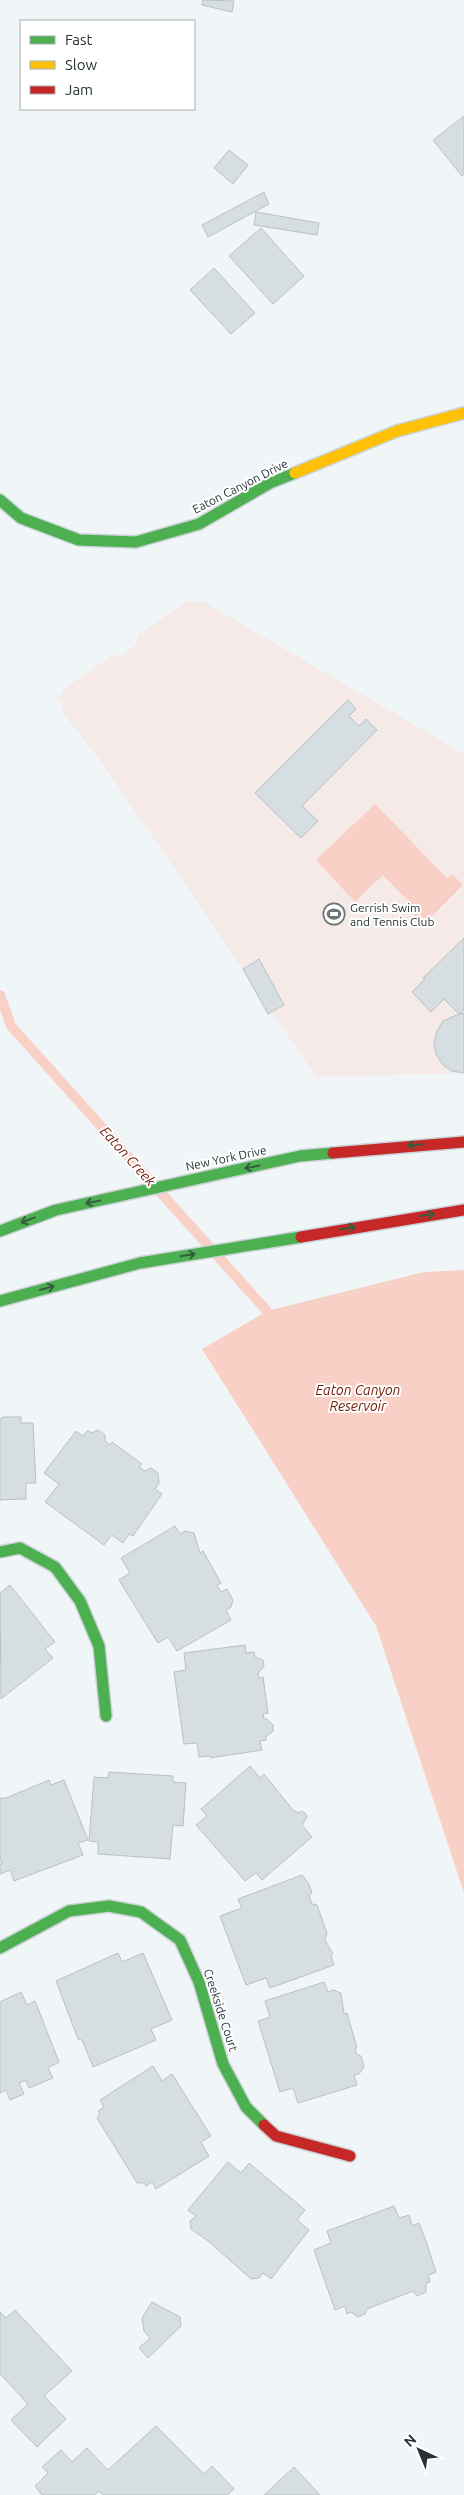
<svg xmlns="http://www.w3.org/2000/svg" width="464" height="2495" viewBox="0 0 464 2495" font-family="Ubuntu,sans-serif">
<rect width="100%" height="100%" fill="#f0f6f8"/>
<path fill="#f6eae8" d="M187 601 200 603 203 601 464 754V1073L316 1077 105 767 61 710 62 704 57 697 63 693V689L113 655 120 656 136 645 138 635Z"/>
<g fill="#f9d0c6">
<path d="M375 804 447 878 452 874 463 885 423 925 412 914 415 908 383 875 355 902 316 860Z"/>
<path d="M464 1270V1893L376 1626 202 1349 267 1311 424 1272Z"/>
</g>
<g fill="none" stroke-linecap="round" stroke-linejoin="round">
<path stroke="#f9d0c6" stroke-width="10" d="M0 995 11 1026 267 1311"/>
</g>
<g fill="#d6dee2" stroke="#b8c1c4">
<path d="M203 0 234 1 232 12 202 5Z"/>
<path d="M464 116V174L462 176 433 140Z"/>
<path d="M229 150 248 165 233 184 214 168Z"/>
<path d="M264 192 269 204 208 237 202 225Z"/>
<path d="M256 212 319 223 317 235 254 225Z"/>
<path d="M261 228 304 276 273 304 229 256Z"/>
<path d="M214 268 255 313 231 334 190 290Z"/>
<path d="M348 700 356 709 349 716 359 726 366 719 377 730 302 806 318 821 301 838 255 793Z"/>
<path d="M464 938V1010L459 1014 464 1013V1073L452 1071 443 1065 436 1054 434 1043 437 1031 443 1021 459 1014 444 999 431 1012 412 992 425 979 423 978Z"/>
<path d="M259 959 284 1005 268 1014 243 969Z"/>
<path d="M3 1417H21V1423H33L36 1483H26V1499L0 1500V1419Z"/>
<path d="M88 1430 91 1433 98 1430 105 1435V1441L110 1445 112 1442 142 1464 139 1467 145 1471 151 1468 158 1473 159 1483 155 1489 162 1494 133 1536 129 1534 123 1543 112 1535 104 1545 45 1502 59 1484 44 1473 76 1431 83 1436Z"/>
<path d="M175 1526 180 1534 185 1531 194 1533 200 1553 203 1551 221 1583 217 1585 221 1592 227 1589 233 1600 231 1607 226 1610 231 1620 177 1651 168 1637 158 1643 119 1580 130 1573 121 1558Z"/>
<path d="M10 1585 55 1642 45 1649 53 1658 1 1699 0 1593Z"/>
<path d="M245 1645 246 1653 254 1652 255 1657 263 1660 264 1667 258 1673 259 1678 263 1677 268 1713 263 1714 264 1719H267L273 1725V1731L266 1737V1740L260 1741 262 1750 210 1758V1756L199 1757 197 1743 184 1744 174 1672 186 1670 184 1653Z"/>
<path d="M250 1766 260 1778 264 1774 293 1810 298 1813 301 1811 305 1813 307 1817 302 1825 312 1837 262 1880 256 1873 245 1881 196 1825 207 1816 201 1809Z"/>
<path d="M109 1772 173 1776V1782L186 1783 183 1826 173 1825 170 1859 98 1854V1842L89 1841 94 1777 108 1778Z"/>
<path d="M49 1780 51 1785 64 1780 88 1840 78 1843 83 1855 14 1881 10 1870 0 1874V1864H2L0 1858V1798H6Z"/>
<path d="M302 1875 309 1884 312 1893 309 1895 312 1904 317 1905 327 1933 325 1940 333 1954 331 1956 334 1965 270 1988 266 1978 246 1985 220 1916 242 1908 238 1899Z"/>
<path d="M118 1953 122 1962 143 1953 172 2020 151 2029 156 2040 93 2067 82 2040 78 2039 56 1981Z"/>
<path d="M324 1982 328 1992 333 1990 341 1993 344 2014 347 2013 357 2048H355L356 2054 361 2056 364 2067 359 2074 354 2075 357 2085 298 2103 293 2088 280 2092 258 2021 270 2017 265 2001Z"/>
<path d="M21 1992 27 2005 35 2001 59 2062 48 2068 53 2078 29 2088 26 2080 19 2083 24 2094 10 2100 6 2090 0 2093V2002Z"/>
<path d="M153 2066 162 2081 172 2074 211 2136 201 2142 209 2156 156 2189 152 2182 146 2186 144 2183H137L97 2118 100 2113 98 2111 104 2107 100 2100Z"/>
<path d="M228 2162 241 2173 249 2163 305 2210 297 2220 309 2230 271 2279 263 2273 259 2278 251 2279 207 2240 191 2229 190 2221 196 2216 188 2210Z"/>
<path d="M394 2206 399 2218 409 2215 412 2226 419 2223 427 2244 436 2272 428 2275 430 2282 426 2283V2292L417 2296 413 2291 367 2309 365 2314 358 2317 351 2312 347 2314 345 2306 335 2310 314 2250 331 2243 327 2231Z"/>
<path d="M152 2302 180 2317 181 2326 148 2358 139 2348 150 2338 144 2331 142 2318Z"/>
<path d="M15 2310 72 2371 44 2396 66 2419 37 2447 11 2420 28 2404 0 2374V2312L6 2318Z"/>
<path d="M156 2426 204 2474 212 2466 234 2489 227 2495H103L99 2491 95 2495H42L35 2486 48 2473 42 2467 61 2450 72 2462 87 2448 108 2470Z"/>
<path d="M294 2467 320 2495H264Z"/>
</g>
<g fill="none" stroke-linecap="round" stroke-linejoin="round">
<g stroke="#cad2d5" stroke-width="14">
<g id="fast">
<path d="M0 500 21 518 79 540 136 542 199 524 270 483 295 473"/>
<path d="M0 1231 56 1210 300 1156 333 1153"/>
<path d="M0 1301 140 1263 301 1237"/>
<path d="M0 1552 20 1548 55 1567 80 1601 99 1646 106 1716"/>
<path d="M0 1948 69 1911 109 1906 141 1912 180 1940 199 1982 223 2064 246 2107 264 2125"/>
</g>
</g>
<g stroke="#cad2d5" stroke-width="14">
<path id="slow" d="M295 473 397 431 464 413"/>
</g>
<g stroke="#cad2d5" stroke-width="14">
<g id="jam">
<path d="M333 1153 464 1142"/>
<path d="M301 1237 464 1210"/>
<path d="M264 2125 276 2136 350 2156"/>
</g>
</g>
<use href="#fast" stroke="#4caf50" stroke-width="11"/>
<use href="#slow" stroke="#ffc107" stroke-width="11"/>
<use href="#jam" stroke="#c62828" stroke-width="11"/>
</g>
<defs><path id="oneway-shaft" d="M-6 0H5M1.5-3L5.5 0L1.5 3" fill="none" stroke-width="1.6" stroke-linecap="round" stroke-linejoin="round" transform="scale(1.25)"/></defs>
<g stroke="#335d3e">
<use href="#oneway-shaft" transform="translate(415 1145) rotate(175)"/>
<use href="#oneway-shaft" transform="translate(252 1167) rotate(168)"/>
<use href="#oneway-shaft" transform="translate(93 1202) rotate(168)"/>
<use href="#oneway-shaft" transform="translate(427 1215) rotate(-8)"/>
<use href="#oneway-shaft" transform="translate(28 1220) rotate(159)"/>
<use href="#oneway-shaft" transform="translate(348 1228) rotate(-10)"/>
<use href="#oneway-shaft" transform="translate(188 1255) rotate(-10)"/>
<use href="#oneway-shaft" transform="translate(47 1288) rotate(-15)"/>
</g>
<defs>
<g id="stadium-ring" transform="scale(1.125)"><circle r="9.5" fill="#fff" stroke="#6c7679" stroke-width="1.5"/><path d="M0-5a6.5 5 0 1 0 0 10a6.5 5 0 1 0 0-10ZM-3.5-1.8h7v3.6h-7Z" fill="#6c7679"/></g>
</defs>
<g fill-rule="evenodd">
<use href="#stadium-ring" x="334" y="914"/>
</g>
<g text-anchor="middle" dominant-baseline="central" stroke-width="4" stroke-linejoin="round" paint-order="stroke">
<g font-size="12" fill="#253135" stroke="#fff">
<text transform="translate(240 486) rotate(-27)">Eaton Canyon Drive</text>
<text transform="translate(226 1158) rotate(-12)">New York Drive</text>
<text transform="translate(221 2010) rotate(72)">Creekside Court</text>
</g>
<g font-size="12" fill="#253135" stroke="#fff" text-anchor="start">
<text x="350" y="907">Gerrish Swim<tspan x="350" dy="14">and Tennis Club</tspan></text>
</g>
<g font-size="14" font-style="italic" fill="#701903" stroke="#fff">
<text transform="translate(128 1156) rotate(48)">Eaton Creek</text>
<text x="358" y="1390">Eaton Canyon<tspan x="358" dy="16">Reservoir</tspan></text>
</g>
</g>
<rect x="20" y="20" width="175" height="90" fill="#ffffff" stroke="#a8adae"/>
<rect x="30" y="36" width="25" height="8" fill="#4caf50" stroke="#a8adae"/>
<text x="65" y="45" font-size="15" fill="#253135">Fast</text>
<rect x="30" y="61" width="25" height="8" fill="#ffc107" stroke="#a8adae"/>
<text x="65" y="70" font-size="15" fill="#253135">Slow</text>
<rect x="30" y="86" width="25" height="8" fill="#c62828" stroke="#a8adae"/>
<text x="65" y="95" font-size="15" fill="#253135">Jam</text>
<g transform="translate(419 2450) rotate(316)" stroke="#ffffff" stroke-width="4" paint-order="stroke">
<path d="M0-4L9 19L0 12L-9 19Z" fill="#253135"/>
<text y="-8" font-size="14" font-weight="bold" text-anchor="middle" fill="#253135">N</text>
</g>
</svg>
